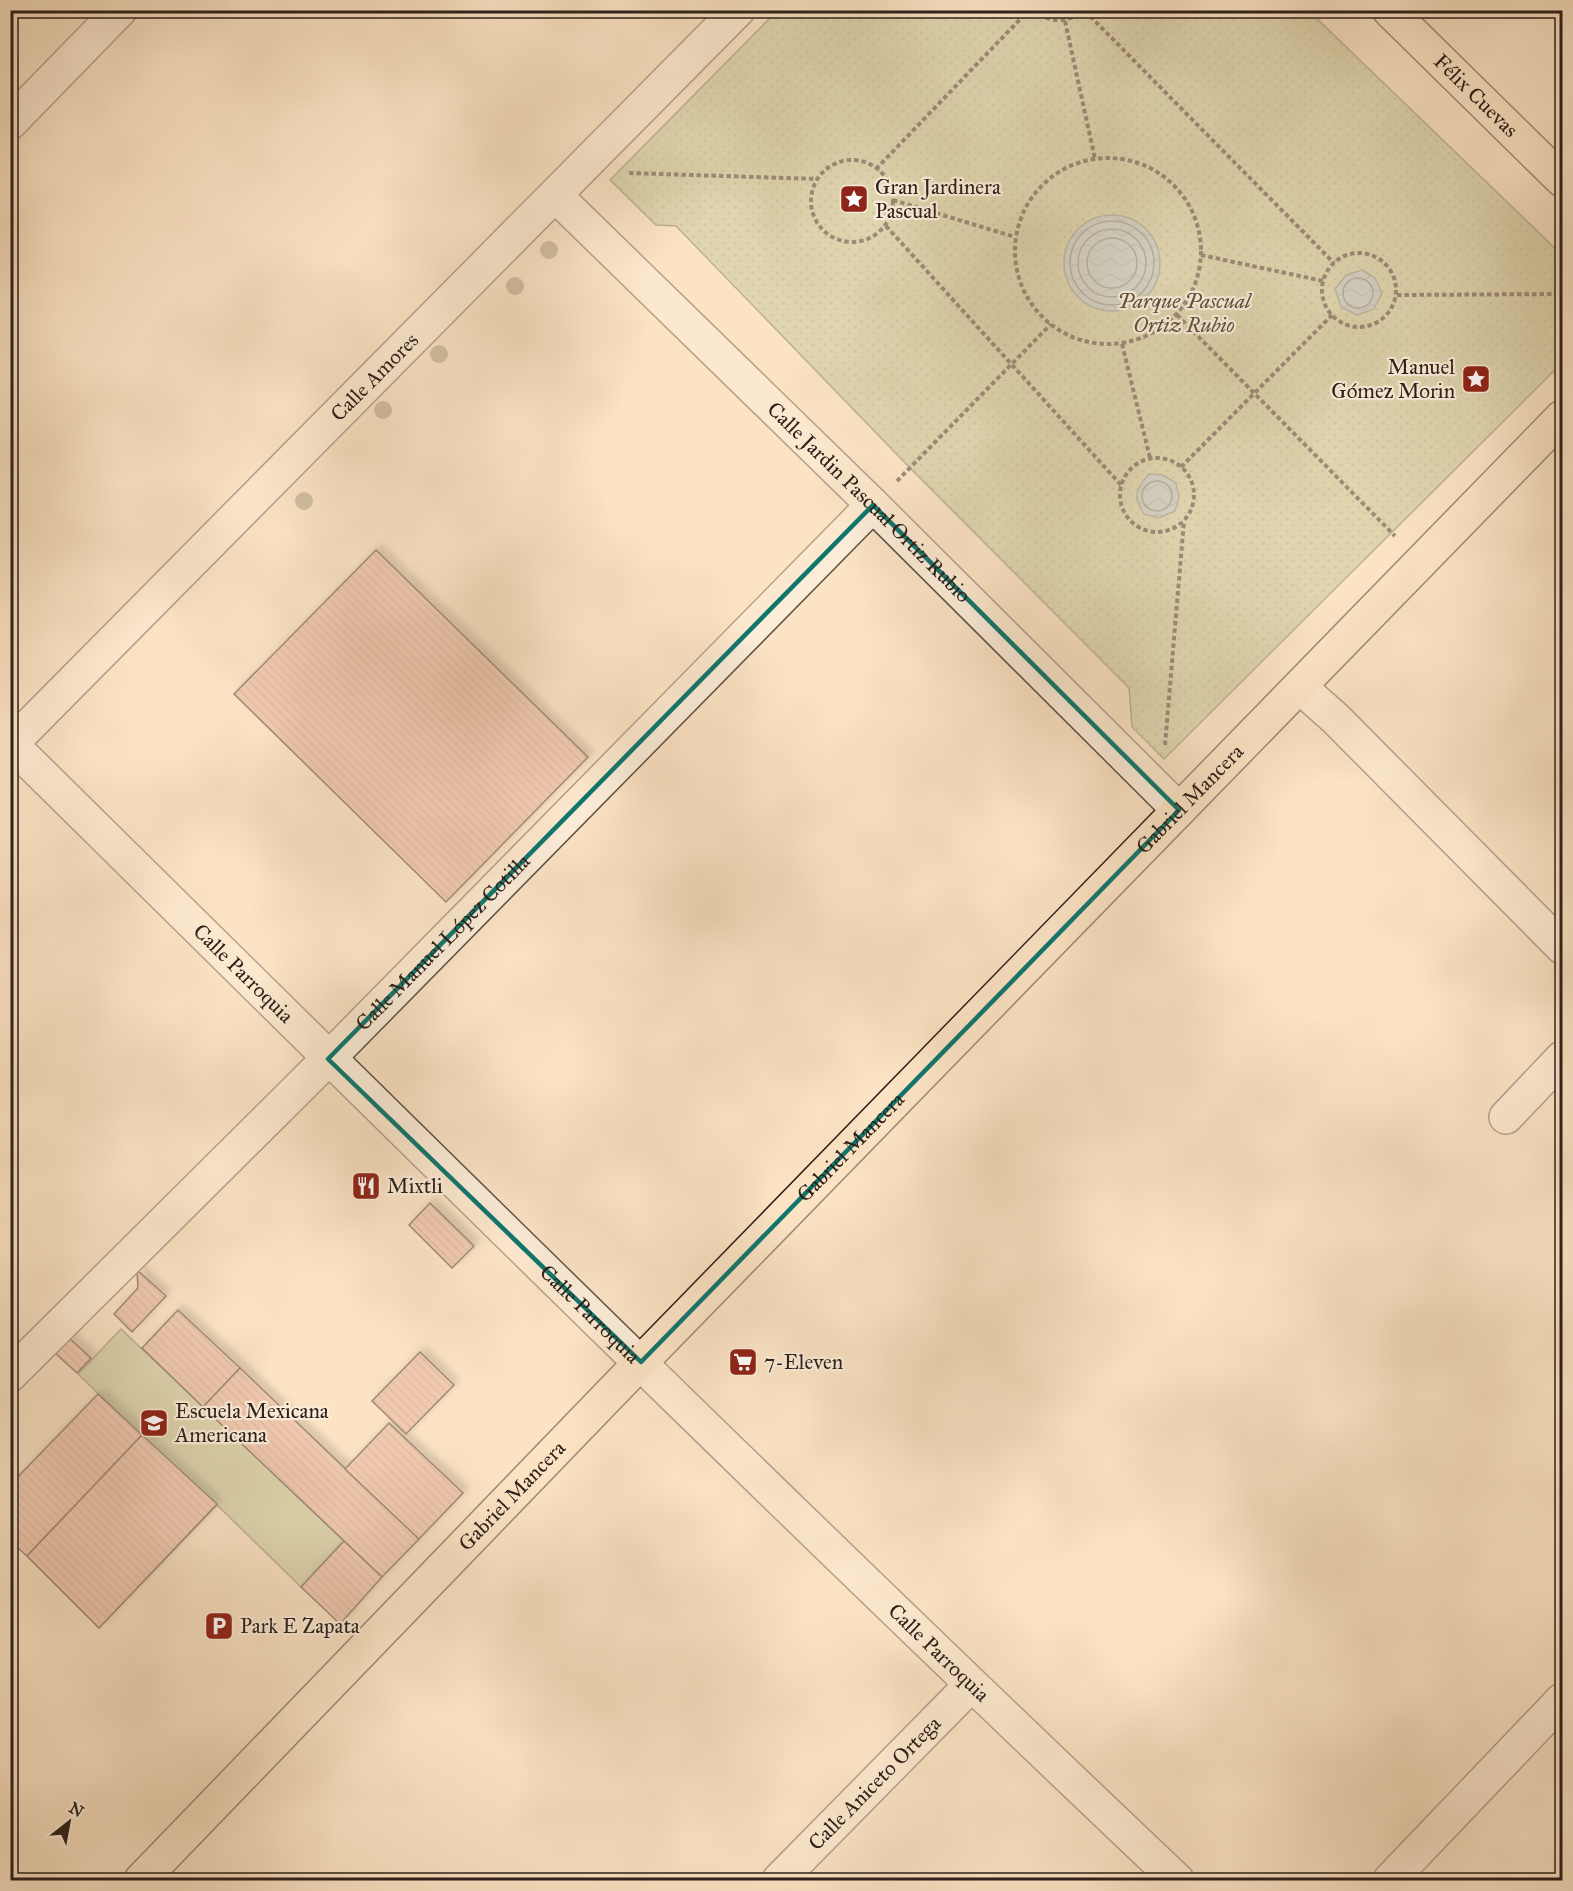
<svg xmlns="http://www.w3.org/2000/svg" width="1573" height="1891" viewBox="0 0 1573 1891" font-family="'IM FELL Great Primer',serif">
<defs>
<pattern id="grass-dots" width="8" height="8" patternUnits="userSpaceOnUse" patternTransform="scale(1.5)"><rect width="8" height="8" fill="#bcc496"/><path d="M2 2h.1M6 6h.1" fill="none" stroke="#a2a881" stroke-width="1.8" stroke-linecap="round"/></pattern>
<pattern id="water-waves" width="16" height="10" patternUnits="userSpaceOnUse" patternTransform="scale(1.5)"><rect width="16" height="10" fill="#a5bbc0"/><path d="M0 5q4-4 8 0t8 0" fill="none" stroke="#8ea0a4"/></pattern>
<pattern id="building-back-hatch" width="6" height="6" patternUnits="userSpaceOnUse" patternTransform="scale(1.5)"><rect width="6" height="6" fill="#e4a995"/><path d="M-1 5l2 2M0 0l6 6M5-1l2 2" fill="none" stroke="#c49180"/></pattern>
<filter id="shadow"><feDropShadow dx="5.5" dy="-5.5" stdDeviation="3" flood-color="#0004"/></filter>
</defs>
<rect width="100%" height="100%" fill="#fbe3c4"/>
<filter id="stains"><feTurbulence type="fractalNoise" baseFrequency=".00333" numOctaves="4"/><feColorMatrix values="0 0 0 0 .2 0 0 0 0 .09 0 0 0 0 .02 0 0 0 .5 -.17"/></filter>
<radialGradient id="worn" r=".72"><stop offset=".6" stop-color="#630" stop-opacity="0"/><stop offset="1" stop-color="#630" stop-opacity=".3"/></radialGradient>
<path fill="url(#grass-dots)" stroke="#747258" stroke-width="1.5" d="M777 11H1309L1562 255V363L1164 759 1132 727 1129 688 910 468 676 226 656 225 610 180Z"/>
<path fill="#bcc496" stroke="#747258" stroke-width="1.5" d="M121 1329 344 1541 301 1587 217 1505 99 1628 27 1556 142 1436 78 1374Z"/>
<g fill="url(#water-waves)" stroke="#757d7e" stroke-width="1.5">
<circle cx="1112" cy="263" r="48"/>
<path d="M1362 270 1375 278 1382 293 1374 309 1357 315 1341 307 1335 289 1346 275Z"/>
<path d="M1149 474 1163 475 1176 483 1179 497 1175 511 1159 518 1144 514C1132 496 1136 489 1149 474Z"/>
</g>
<g fill="none" stroke-linecap="round" stroke-linejoin="round">
<g stroke="#686e6e" stroke-width="1.5">
<circle cx="1112" cy="263" r="42"/>
<circle cx="1112" cy="263" r="34"/>
<circle cx="1112" cy="263" r="25"/>
<circle cx="1358" cy="293" r="15"/>
<circle cx="1157" cy="496" r="15"/>
</g>
</g>
<g fill="url(#building-back-hatch)" stroke="#2c201b" stroke-width="1.5" filter="url(#shadow)">
<path d="M376 550 588 757 446 902 234 694Z"/>
<path d="M430 1203 474 1246 452 1268 409 1225Z"/>
<path d="M137 1270 166 1296 132 1332 114 1314 138 1288Z"/>
<path d="M178 1310 240 1368 203 1407 142 1348Z"/>
<path d="M69 1338 91 1358 77 1373 55 1353Z"/>
<path d="M420 1352 454 1385 406 1434 372 1401Z"/>
<path d="M240 1368 419 1539 382 1577 203 1407Z"/>
<path d="M98 1394 142 1435 27 1556 10 1541V1485Z"/>
<path d="M389 1423 463 1493 419 1539 345 1469Z"/>
<path d="M142 1435 217 1504 99 1628 27 1556Z"/>
<path d="M344 1541 382 1577 340 1624 301 1587Z"/>
</g>
<g fill="none" stroke-linecap="round" stroke-linejoin="round">
<g stroke="#605145" stroke-width="36">
<g id="minor">
<path d="M10 123 120 10"/>
<path id="s1" d="M556 196 873 505 1179 810"/>
<path d="M1300 687 1336 719 1562 947"/>
<path id="s2" d="M10 743C397 1125 783 1507 1177 1880"/>
<path id="s3" d="M10 745 738 10"/>
<path d="M1506 1117 1562 1058"/>
<path id="s4" d="M10 1375 328 1059 873 505"/>
<path id="s5" d="M779 1880 971 1685"/>
<path d="M1390 1880 1562 1700"/>
</g>
</g>
<g stroke="#2c201b" stroke-width="36">
<g id="primary">
<path id="s6" d="M1389 10 1562 180"/>
<path id="s7" d="M141 1880 641 1362 1562 417"/>
</g>
</g>
<g stroke="#2c201b" stroke-width="4" stroke-dasharray="4.5 3" stroke-linecap="butt">
<path d="M1033 10C1050 24 1067 23 1085 10"/>
<path d="M1085 11 1334 263"/>
<path d="M1065 21 1095 159"/>
<circle cx="1108" cy="251" r="93"/>
<circle cx="852" cy="201" r="41"/>
<path d="M876 169 1029 10"/>
<path d="M629 173 818 179"/>
<path d="M893 200 1015 237"/>
<path d="M886 226 1121 485"/>
<circle cx="1359" cy="290" r="37"/>
<path d="M1201 255 1323 281"/>
<path d="M1397 295 1562 294"/>
<path d="M1177 315 1395 536"/>
<path d="M1122 344 1150 458"/>
<circle cx="1157" cy="495" r="37"/>
<path d="M1181 467 1332 315"/>
<path d="M897 481 1051 324"/>
<path d="M1165 745 1184 521"/>
</g>
<use href="#minor" stroke="#fcedd9" stroke-width="33"/>
<use href="#primary" stroke="#fbe3c4" stroke-width="33"/>
</g>
<g fill="#a1937b">
<circle cx="549" cy="250" r="9"/>
<circle cx="515" cy="286" r="9"/>
<circle cx="439" cy="354" r="9"/>
<circle cx="383" cy="410" r="9"/>
<circle cx="304" cy="501" r="9"/>
</g>
<path d="M0 0H1573V1891H0ZM873 505 1179 810 641 1362 328 1059Z" fill="#fbe3c4" fill-opacity=".55" fill-rule="evenodd"/>
<path fill="none" stroke="#0f766e" stroke-width="4.5" stroke-linejoin="round" d="M873 505 1179 810 641 1362 328 1059Z"/>
<defs>
<g id="sight-square" transform="scale(1.5)"><rect x="-9" y="-9" width="18" height="18" rx="4" fill="#8f2418" stroke="#fcedd9"/><path d="M0-6L1.8-2.2L6-1.7L2.9 1.2L3.7 5.4L0 3.3L-3.7 5.4L-2.9 1.2L-6-1.7L-1.8-2.2Z" fill="#fff"/></g>
<g id="restaurant-square" transform="scale(1.5)"><rect x="-9" y="-9" width="18" height="18" rx="4" fill="#8f2418" stroke="#fcedd9"/><path d="M-5-6h1v4h1v-4h1v4h1v-4h1v5L-1.5 .5V6h-2V.5L-5-1ZM5-6V6H3V1.5H1.5Q1.5-4 5-6Z" fill="#fff"/></g>
<g id="supermarket-square" transform="scale(1.5)"><rect x="-9" y="-9" width="18" height="18" rx="4" fill="#8f2418" stroke="#fcedd9"/><path d="M-6-5.5h2.5l.6 2H6L4.5 2H-2.5L-4.4-4H-6ZM-1.5 3.2a1.3 1.3 0 1 0 .1 0ZM3 3.2a1.3 1.3 0 1 0 .1 0Z" fill="#fff"/></g>
<g id="school-square" transform="scale(1.5)"><rect x="-9" y="-9" width="18" height="18" rx="4" fill="#8f2418" stroke="#fcedd9"/><path d="M0-5L7-2L0 1L-7-2ZM-4 1L0 2.5L4 1V4Q0 6-4 4Z" fill="#fff"/></g>
<g id="parking-square" transform="scale(1.5)"><rect x="-9" y="-9" width="18" height="18" rx="4" fill="#8f2418" stroke="#fcedd9"/><path d="M-3.5-5.5H1a3.5 3.5 0 0 1 0 7H-1V5.5H-3.5ZM-1-3.4V-.6H.8a1.4 1.4 0 0 0 0-2.8Z" fill="#fff"/></g>
</defs>
<g fill-rule="evenodd">
<use href="#sight-square" x="854" y="199"/>
<use href="#sight-square" x="1476" y="379"/>
<use href="#restaurant-square" x="366" y="1186"/>
<use href="#supermarket-square" x="743" y="1362"/>
<use href="#school-square" x="154" y="1423"/>
<use href="#parking-square" x="219" y="1626"/>
</g>
<g text-anchor="middle" dominant-baseline="central" stroke-width="4.5" stroke-linejoin="round" paint-order="stroke">
<g font-size="21" fill="#2c201b" stroke="#fcedd9">
<text stroke="none"><textPath href="#s6" startOffset="122">Félix Cuevas</textPath></text>
<text stroke="none"><textPath href="#s3" startOffset="518">Calle Amores</textPath></text>
<text stroke="none"><textPath href="#s1" startOffset="438">Calle Jardin Pascual Ortiz Rubio</textPath></text>
<text stroke="none"><textPath href="#s7" startOffset="1506">Gabriel Mancera</textPath></text>
<text stroke="none"><textPath href="#s4" startOffset="612">Calle Manuel López Cotilla</textPath></text>
<text stroke="none"><textPath href="#s2" startOffset="328">Calle Parroquia</textPath></text>
<text stroke="none"><textPath href="#s7" startOffset="1020">Gabriel Mancera</textPath></text>
<text stroke="none"><textPath href="#s2" startOffset="814">Calle Parroquia</textPath></text>
<text stroke="none"><textPath href="#s7" startOffset="534">Gabriel Mancera</textPath></text>
<text stroke="none"><textPath href="#s2" startOffset="1300">Calle Parroquia</textPath></text>
<text stroke="none"><textPath href="#s5" startOffset="136">Calle Aniceto Ortega</textPath></text>
</g>
<g font-size="21" fill="#2c201b" stroke="#fcedd9" text-anchor="start">
<text x="875" y="187">Gran Jardinera<tspan x="875" dy="24">Pascual</tspan></text>
<text x="1455" y="367" text-anchor="end">Manuel<tspan x="1455" dy="24">Gómez Morin</tspan></text>
<text x="387" y="1186">Mixtli</text>
<text x="764" y="1362">7-Eleven</text>
<text x="175" y="1411">Escuela Mexicana<tspan x="175" dy="24">Americana</tspan></text>
<text x="240" y="1626">Park E Zapata</text>
</g>
<g font-size="21" font-style="italic" fill="#575140" stroke="#fcedd9">
<text x="1184" y="301">Parque Pascual<tspan x="1184" dy="24">Ortiz Rubio</tspan></text>
</g>
</g>
<rect width="1573" height="1891" fill="none" stroke="#fbe3c4" stroke-width="36"/>
<rect x="12" y="12" width="1549" height="1867" fill="none" stroke="#2c201b" stroke-width="3"/>
<rect x="18" y="18" width="1537" height="1855" fill="none" stroke="#2c201b" stroke-width="1.5"/>
<g transform="translate(69 1822) rotate(31)" stroke="#fcedd9" stroke-width="4.5" paint-order="stroke">
<path d="M0-4.5L10 22L0 15L-10 22Z" fill="#2c201b"/>
<text y="-9" font-size="16" font-weight="bold" text-anchor="middle" fill="#2c201b">N</text>
</g>
<rect width="100%" height="100%" filter="url(#stains)"/>
<rect width="100%" height="100%" fill="url(#worn)"/>
</svg>
